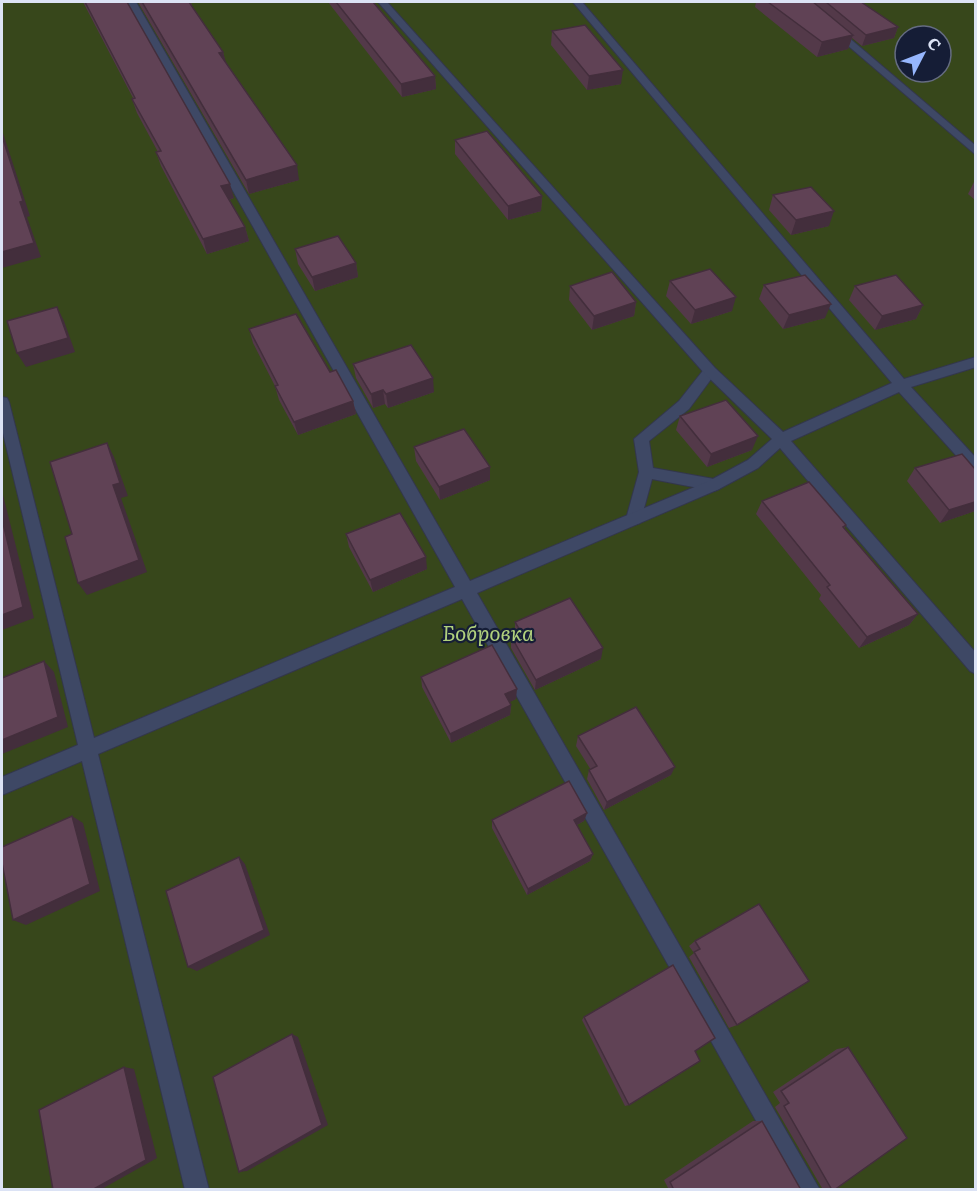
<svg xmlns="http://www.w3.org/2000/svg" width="977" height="1191" viewBox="0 0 977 1191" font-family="Literata,serif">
<rect width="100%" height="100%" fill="#151d36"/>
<path fill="#37471b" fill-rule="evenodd" d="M2 2H975V1189H2ZM905 36H941V72H905Z"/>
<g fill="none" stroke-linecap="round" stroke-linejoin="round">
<g stroke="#33374c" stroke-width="2">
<g id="service">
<path d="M797 2H807L976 146V155Z"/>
<path d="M710 366 717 371 689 409 649 441 653 468 714 479 719 481 722 485 719 489 714 491 652 479 640 523 634 525 628 523 626 519 639 472 634 439 679 401 705 368Z"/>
</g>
</g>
<g stroke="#33374c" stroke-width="2">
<path id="minor" d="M127 2H136L470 581 709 481 748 460 772 439 705 374 378 2H387L715 368 783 432 892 383 573 2H582L904 379 976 357V367L911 387 976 458V474L971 472 899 392 791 441 976 653V674L970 671 780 448 758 468 719 489 477 593 820 1190H795L462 599 98 754 209 1190H185L82 761 2 795V777L78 745 2 429V397L7 398 9 402 94 738 455 587Z"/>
</g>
<use href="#service" fill="#3e4865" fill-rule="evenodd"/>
<use href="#minor" fill="#3e4865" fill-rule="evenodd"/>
</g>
<g fill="#533949">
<path d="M83 2H127L234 198 229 200 245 227 249 241 207 254 161 166 156 152H158L137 113 132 99 133 98Z"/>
<path d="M138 2H191L192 6 223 52 226 64 299 180 249 194Z"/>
<path d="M328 2H373L435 76 436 89 402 97Z"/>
<path d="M756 2H861L898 27 894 38 862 46 852 38 848 49 817 57 755 7Z"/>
<path d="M552 31 621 84 587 90 551 45Z"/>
<path d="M455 140 542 196 541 211 508 220 455 154Z"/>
<path d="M975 180V200L968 194Z"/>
<path d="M773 195 829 226 791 235 769 210Z"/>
<path d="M295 249 356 263 358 277 315 291 298 264Z"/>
<path d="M670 281 732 311 691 324 666 296Z"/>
<path d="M764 285 825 318 783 329 759 299Z"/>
<path d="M570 286 636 302 634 316 592 330 569 300Z"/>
<path d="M855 286 923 305 916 319 875 330 849 300Z"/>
<path d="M249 329 330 372 353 401 356 414 298 435 279 400 275 386 253 343Z"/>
<path d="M353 364 434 392 388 408 385 404 373 408 356 378Z"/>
<path d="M680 416 752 450 707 467 676 430Z"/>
<path d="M414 447 490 467V480L440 500 416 461Z"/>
<path d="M915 468 975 469V511L940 523 907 481Z"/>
<path d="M762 501 846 525 844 529 918 614 909 625 859 648 819 599 821 595 756 514Z"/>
<path d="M346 534 427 569 373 592 349 547Z"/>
<path d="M515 622 601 659 535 690 511 648V636L515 635Z"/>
<path d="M421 677 516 699 509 702 511 705 510 715 451 743 422 687Z"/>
<path d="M578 736 671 775 604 810 587 779 589 770H591L576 746Z"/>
<path d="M587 813 584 821 577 825 593 854 590 861 527 895 492 828V820Z"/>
<path d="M759 904 737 1025 729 1028 689 957 694 953 689 946 695 941Z"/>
<path d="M584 1017 695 1051 629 1105 625 1106 582 1020Z"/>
<path d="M848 1047 834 1190H828L822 1188 775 1107 780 1103 773 1092 837 1049Z"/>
<path d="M753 1121H762L801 1190H669L664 1180Z"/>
</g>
<g fill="#432e3c">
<path d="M898 27 894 38 862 46 866 35Z"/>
<path d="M853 35 848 49 817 57 822 42Z"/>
<path d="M223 52 227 66 219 53Z"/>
<path d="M623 70 621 84 587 90 589 76Z"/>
<path d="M435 76 436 89 402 97 401 84Z"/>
<path d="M2 130 30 216 27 217 41 257 2 268V252L20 202 2 136Z"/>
<path d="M297 165 299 180 249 194 246 180Z"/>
<path d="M230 184 234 198 225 201 221 186Z"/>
<path d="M542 196 541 211 508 220V206Z"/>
<path d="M834 211 829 226 791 235 796 220Z"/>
<path d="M245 227 249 241 207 254 203 239Z"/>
<path d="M356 263 358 277 315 291 312 277Z"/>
<path d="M736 297 732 311 691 324 695 310Z"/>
<path d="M636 302 634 316 592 330 594 316Z"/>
<path d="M831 304 825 318 783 329 789 315Z"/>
<path d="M923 305 916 319 875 330 882 316Z"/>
<path d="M57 307 64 321 75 352 26 367 17 353Z"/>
<path d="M433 378 434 392 388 408 386 394Z"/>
<path d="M383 390 385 404 373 408 371 394Z"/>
<path d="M353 401 356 414 298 435 294 422Z"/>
<path d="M758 436 752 450 707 467 711 454Z"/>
<path d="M107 443 114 457 128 496 121 498 147 572 87 595 78 583Z"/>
<path d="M490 467V480L440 500 439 487Z"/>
<path d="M2 491 34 618 2 630Z"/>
<path d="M975 502V511L940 523 949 510Z"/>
<path d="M426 557 427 569 373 592 370 580Z"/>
<path d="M918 614 909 625 859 648 867 637Z"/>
<path d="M603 648 601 659 535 690 536 680Z"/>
<path d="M44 661 54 672 68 727 2 754V740Z"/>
<path d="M517 689 516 699 504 705 505 694Z"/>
<path d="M511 705 510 715 451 743 450 734Z"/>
<path d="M675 767 671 775 604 810 607 802Z"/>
<path d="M587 813 584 821 571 828 574 820Z"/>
<path d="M72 816 83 823 100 891 26 925 13 920Z"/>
<path d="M593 854 590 861 527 895 528 889Z"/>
<path d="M239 857 245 864 270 935 197 971 188 967Z"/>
<path d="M292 1034 298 1037 328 1125 247 1171 239 1172Z"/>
<path d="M124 1067 134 1069 157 1158 100 1190H92Z"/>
</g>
<g fill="#604255" stroke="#432e3c" stroke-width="1.5">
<path d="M85 2H127L230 184 221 186 245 227 203 239 156 152 161 151 132 99 135 98Z"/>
<path d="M142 2H189L223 52 219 53 297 165 246 180Z"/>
<path d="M336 2H373L435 76 401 84Z"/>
<path d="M768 2H813L853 35 822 42Z"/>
<path d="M826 2H861L898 27 866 35Z"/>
<path d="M585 25 623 70 589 76 552 31Z"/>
<path d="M487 131 542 196 508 206 455 140Z"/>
<path d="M2 136 23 201 20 202 34 243 2 252Z"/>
<path d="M811 187 834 211 796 220 773 195Z"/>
<path d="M338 236 356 263 312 277 295 249Z"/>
<path d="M710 269 736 297 695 310 670 281Z"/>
<path d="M612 272 636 302 594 316 570 286Z"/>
<path d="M805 275 831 304 789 315 764 285Z"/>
<path d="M896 275 923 305 882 316 855 286Z"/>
<path d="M57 307 68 338 17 353 7 321Z"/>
<path d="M296 314 330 372 336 370 353 401 294 422 275 386 278 385 249 329Z"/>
<path d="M411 345 433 378 386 394 383 390 371 394 353 364Z"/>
<path d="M726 400 758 436 711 454 680 416Z"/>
<path d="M464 429 490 467 439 487 414 447Z"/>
<path d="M107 443 120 483 113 485 139 560 78 583 65 537 72 534 50 462Z"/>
<path d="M962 454 975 469V502L949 510 915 468Z"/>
<path d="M809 482 846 525 843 527 918 614 867 637 827 587 830 585 762 501Z"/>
<path d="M400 513 426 557 370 580 346 534Z"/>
<path d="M2 519 23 607 2 615Z"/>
<path d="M570 598 603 648 536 680 511 636 521 632 515 622Z"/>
<path d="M492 645 517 689 505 694 511 705 450 734 421 677Z"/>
<path d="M44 661 58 717 2 740V678Z"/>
<path d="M636 707 675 767 607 802 589 770 597 766 578 736Z"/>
<path d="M569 781 587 813 574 820 593 854 528 889 492 820Z"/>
<path d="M72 816 90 884 13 920 2 863V847Z"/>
<path d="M239 857 264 930 188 967 166 891Z"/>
<path d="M759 904 809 981 737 1025 694 952 700 949 695 941Z"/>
<path d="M673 965 715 1038 695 1051 700 1061 629 1105 584 1017Z"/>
<path d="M292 1034 322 1125 239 1172 213 1077Z"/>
<path d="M848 1047 907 1138 834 1190H832L784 1106 789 1103 781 1091Z"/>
<path d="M124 1067 146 1160 92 1190H53L39 1110Z"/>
<path d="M762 1121 801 1190H674L670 1182Z"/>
</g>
<g text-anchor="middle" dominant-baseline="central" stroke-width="4.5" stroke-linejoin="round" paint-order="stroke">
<g font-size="21" font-style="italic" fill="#b1d17d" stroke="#151d36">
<text x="488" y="631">Бобровка</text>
</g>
</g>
<rect width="977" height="1191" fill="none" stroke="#dce3f5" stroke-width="6"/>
<g transform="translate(923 54) rotate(48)"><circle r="28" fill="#151d36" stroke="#656c82" stroke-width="1.5"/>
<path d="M0-4.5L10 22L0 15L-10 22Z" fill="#96b6fd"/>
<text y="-9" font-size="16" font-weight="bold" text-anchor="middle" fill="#dce3f5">С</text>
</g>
</svg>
